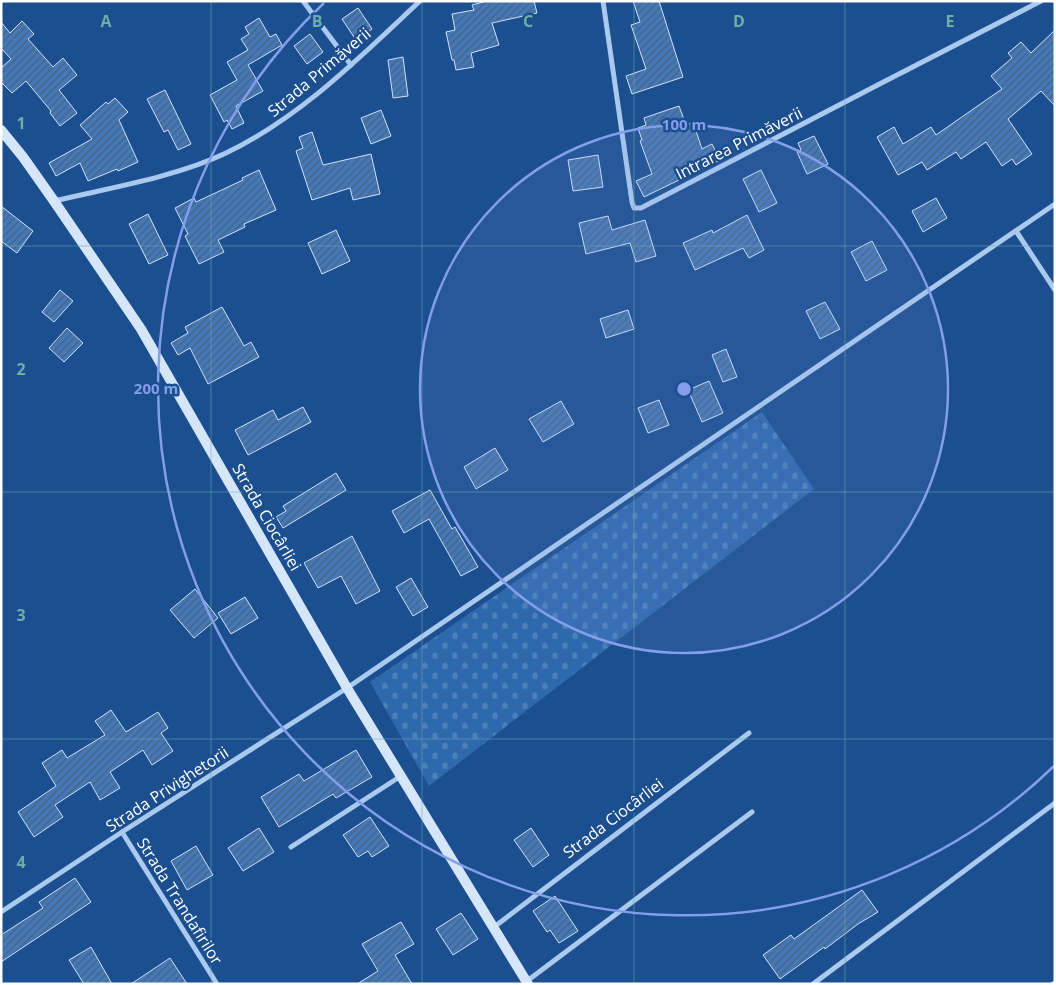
<svg xmlns="http://www.w3.org/2000/svg" width="1056" height="985" viewBox="0 0 1056 985" font-family="'Open Sans',sans-serif">
<defs>
<pattern id="cemetery-stones" width="16" height="16" patternUnits="userSpaceOnUse" patternTransform="scale(1.25)"><rect width="16" height="16" fill="#2e69ad"/><path d="M2 7V4a2 2 0 0 1 4 0v3zM10 15v-3a2 2 0 0 1 4 0v3z" fill="#4d80b9"/></pattern>
<pattern id="building-hatch" width="6" height="6" patternUnits="userSpaceOnUse" patternTransform="scale(1.25)"><rect width="6" height="6" fill="#4478b7"/><path d="M-1 1l2-2M0 6l6-6M5 7l2-2" fill="none" stroke="#486282"/></pattern>
</defs>
<rect width="100%" height="100%" fill="#1b4f8f"/>
<path fill="url(#cemetery-stones)" d="M762 412 814 489 429 786 370 682Z"/>
<g fill="url(#building-hatch)" stroke="#cfe3fa">
<path d="M487 1H534L537 13 492 23 499 45 471 53 474 67 456 70 454 60H452L446 32 455 30 452 14 474 10 472 5Z"/>
<path d="M633 1H659L683 77 632 94 626 76 646 69 631 25 640 22Z"/>
<path d="M358 8 372 29 356 40 342 19Z"/>
<path d="M259 18 270 37 276 34 282 45 248 65 263 91 236 106 244 123 232 129 227 120 224 122 210 95 237 80 227 62 248 50 241 39 249 34 245 27Z"/>
<path d="M22 21 34 34 28 39 53 67 63 58 77 75 59 90 77 113 60 126 50 113 51 111 26 81 12 93 1 82V68L11 59 1 48V22L10 33Z"/>
<path d="M1055 30V106L1041 91 1008 119 1032 154 1016 165 1012 159 1002 166 986 142 961 159 956 152 927 170 922 162 898 175 877 137 894 127 903 144 931 127 936 135 1002 89 991 76 1012 58 1008 53 1021 42 1031 53Z"/>
<path d="M310 34 323 52 307 64 294 46Z"/>
<path d="M403 57 408 96 393 98 388 60Z"/>
<path d="M165 90 191 144 178 150 168 130 164 132 147 99Z"/>
<path d="M115 98 128 112 119 120 138 162 118 171 117 169 88 181 80 163 56 176 49 163 92 139 80 125 106 102 108 104Z"/>
<path d="M679 106 686 125 693 122 702 149 712 144 720 160 644 197 636 181 652 174 640 141 642 140 638 128 646 125 644 118Z"/>
<path d="M381 110 391 136 371 144 361 118Z"/>
<path d="M312 132 323 165 371 154 380 194 353 200 350 188 312 200 296 151 303 148 299 137Z"/>
<path d="M814 136 828 164 807 174 797 152 801 150 798 143Z"/>
<path d="M598 155 603 187 573 191 568 160Z"/>
<path d="M259 170 276 210 244 224 245 227 218 240 224 252 199 264 185 236 188 234 175 208 194 198 196 202 243 180 242 178Z"/>
<path d="M761 170 777 203 759 212 743 179Z"/>
<path d="M936 198 947 218 923 232 912 211Z"/>
<path d="M1 206 33 231 17 253 1 241Z"/>
<path d="M148 214 168 255 149 264 129 224Z"/>
<path d="M747 215 764 250 749 258 743 248 695 270 683 243 712 230 713 233Z"/>
<path d="M608 216 612 230 645 220 656 256 636 262 630 243 586 254 579 223Z"/>
<path d="M336 230 350 261 322 274 308 243Z"/>
<path d="M872 241 887 270 866 281 851 252Z"/>
<path d="M60 290 73 301 54 322 42 312Z"/>
<path d="M825 302 840 329 820 339 806 311Z"/>
<path d="M222 307 244 346 251 342 259 357 208 384 190 348 178 355 171 343 188 333 185 327Z"/>
<path d="M628 310 634 329 606 338 600 319Z"/>
<path d="M67 328 83 343 64 362 49 348Z"/>
<path d="M726 349 737 377 723 382 712 355Z"/>
<path d="M709 381 723 413 702 422 688 390Z"/>
<path d="M659 400 669 425 648 433 638 408Z"/>
<path d="M561 401 574 424 543 442 529 419Z"/>
<path d="M303 407 311 422 248 455 235 430 273 410 278 420Z"/>
<path d="M495 448 508 470 476 489 464 467Z"/>
<path d="M336 473 346 490 283 528 276 517 286 511 283 506Z"/>
<path d="M430 490 452 529 455 527 478 567 461 576 429 519 404 533 392 511Z"/>
<path d="M352 536 380 591 356 604 341 576 318 588 304 563Z"/>
<path d="M411 578 428 607 413 616 396 587Z"/>
<path d="M195 589 218 618 194 638 170 610Z"/>
<path d="M245 597 258 618 231 634 218 613Z"/>
<path d="M111 710 126 732 158 712 168 728 161 733 173 751 152 765 143 750 110 772 120 788 100 800 90 782 55 805 63 817 34 837 18 812 56 786 42 763 62 750 67 758 105 735 95 721Z"/>
<path d="M356 750 372 777 336 798 333 794 279 827 261 797 299 774 304 781Z"/>
<path d="M370 817 389 846 372 857 368 851 358 857 343 835Z"/>
<path d="M259 828 274 852 243 871 228 848Z"/>
<path d="M531 828 549 855 533 867 514 840Z"/>
<path d="M196 846 213 875 187 890 171 861Z"/>
<path d="M75 878 91 902 1 962V935L43 908 39 902Z"/>
<path d="M862 890 878 912 858 924 825 949 824 947 780 979 763 955 791 935 794 939Z"/>
<path d="M555 896 578 931 559 943 550 930 547 932 533 911Z"/>
<path d="M461 913 478 939 453 955 436 929Z"/>
<path d="M401 922 414 944 395 955 412 984H357L378 971 362 944Z"/>
<path d="M91 947 112 984H84L69 960Z"/>
<path d="M170 958 187 984H131Z"/>
</g>
<g fill="none" stroke-linecap="round" stroke-linejoin="round">
<g stroke="#a9c9ee" stroke-width="5">
<path d="M303 1 351 65"/>
<path d="M603 1 632 202 634 208H641C775 139 907 69 1041 1"/>
<path d="M54 201C109 188 176 177 226 153 301 117 360 57 420 1"/>
<path d="M1016 231 1055 290"/>
<path d="M122 832 217 984"/>
<path d="M291 847 401 776"/>
<path d="M1 912 122 832 347 688 1055 204"/>
<path d="M494 927 749 733"/>
<path d="M527 981 752 812"/>
<path d="M813 984 1055 803"/>
<path d="M1053 984 1055 983"/>
</g>
<path stroke="#d6e6fa" stroke-width="10" d="M1 130 23 157 54 201 141 329 347 688 528 984"/>
</g>
<path fill="none" stroke="#6fada8" stroke-width="1" stroke-opacity="0.55" d="M211 1V984M422 1V984M634 1V984M845 1V984M1 246H1055M1 492H1055M1 739H1055"/>
<circle cx="684" cy="389" r="264" fill="#839eea" fill-opacity=".12"/>
<g fill="none" stroke="#839eea" stroke-width="2.5">
<circle cx="684" cy="389" r="264"/>
<path d="M1054 766A528 528 0 1 1 324 3"/>
</g>
<g text-anchor="middle" dominant-baseline="central" stroke-width="5" stroke-linejoin="round" paint-order="stroke">
<g font-size="16" fill="#fff" stroke="#1b4f8f">
<text transform="translate(319 72) rotate(-40)">Strada Primăverii</text>
<text transform="translate(739 143) rotate(-27)">Intrarea Primăverii</text>
<text transform="translate(267 517) rotate(60)">Strada Ciocârliei</text>
<text transform="translate(167 789) rotate(-33)">Strada Privighetorii</text>
<text transform="translate(613 818) rotate(-37)">Strada Ciocârliei</text>
<text transform="translate(180 901) rotate(58)">Strada Trandafirilor</text>
</g>
</g>
<g font-size="16" text-anchor="middle" font-weight="bold" fill="#6fada8" stroke="#1b4f8f" stroke-width="5" stroke-linejoin="round" paint-order="stroke">
<text x="106" y="27">A</text>
<text x="317" y="27">B</text>
<text x="528" y="27">C</text>
<text x="739" y="27">D</text>
<text x="950" y="27">E</text>
<text x="21" y="129">1</text>
<text x="21" y="375">2</text>
<text x="21" y="621">3</text>
<text x="21" y="868">4</text>
</g>
<circle cx="684" cy="389" r="8" fill="#839eea" stroke="#1b4f8f" stroke-width="2.5"/>
<g font-size="15" text-anchor="middle" font-weight="bold" fill="#839eea" stroke="#1b4f8f" stroke-width="5" stroke-linejoin="round" paint-order="stroke">
<text x="684" y="130">100 m</text>
<text x="156" y="394">200 m</text>
</g>
<rect width="1056" height="985" fill="none" stroke="#ffffff" stroke-width="5"/>
</svg>
